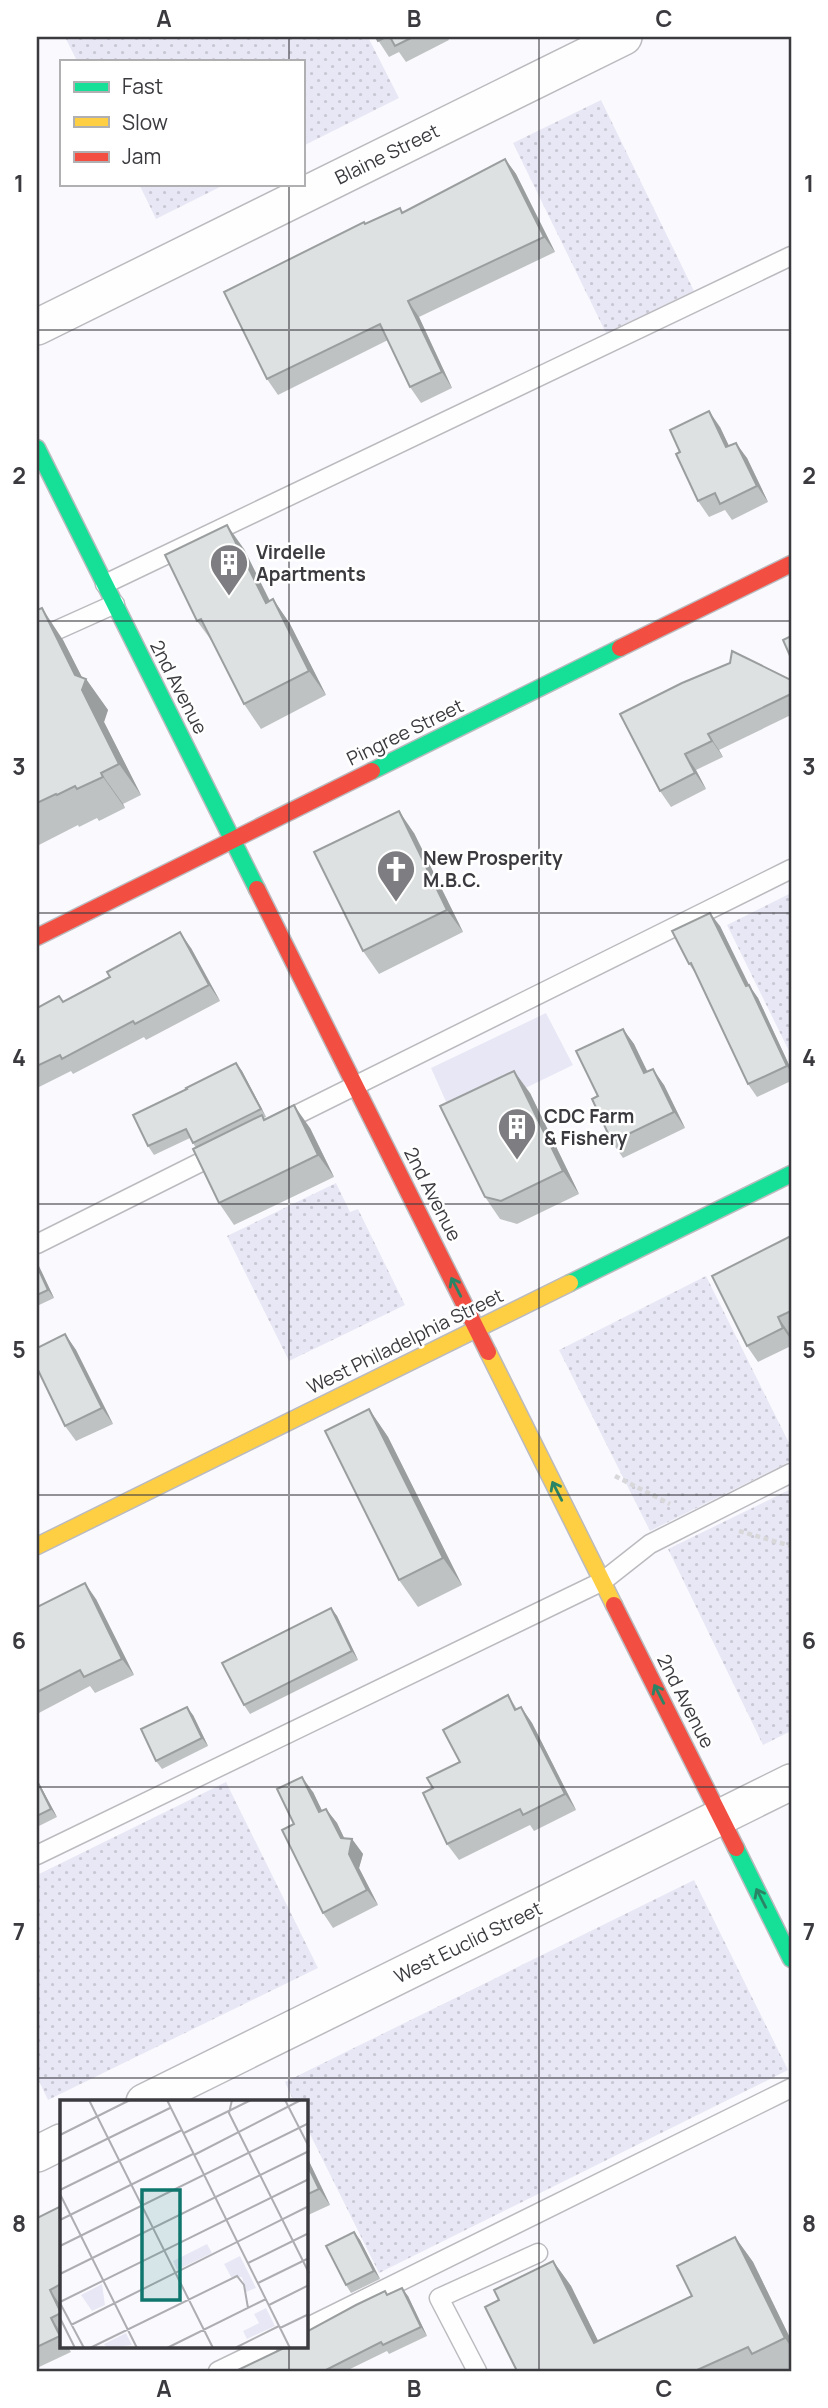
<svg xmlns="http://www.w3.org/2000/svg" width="828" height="2408" viewBox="0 0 828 2408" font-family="Manrope,sans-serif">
<defs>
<pattern id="grass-dots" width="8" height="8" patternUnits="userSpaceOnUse" patternTransform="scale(1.75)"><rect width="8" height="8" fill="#e8e7f5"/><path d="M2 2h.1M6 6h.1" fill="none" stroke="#c8c7d3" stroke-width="1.8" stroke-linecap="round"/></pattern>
</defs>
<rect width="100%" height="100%" fill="#fafafe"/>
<g fill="url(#grass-dots)">
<path d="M71 37H368L399 98 303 146V61H77L66 39Z"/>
<path d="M601 100 694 291 606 333 513 143Z"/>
<path d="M139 184H226L156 219Z"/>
<path d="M791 893V1055L727 925Z"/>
<path d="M336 1183 350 1212 358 1209 405 1305 289 1361 227 1236Z"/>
<path d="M706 1276 791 1447V1461L650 1531 559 1350Z"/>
<path d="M791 1489V1731L763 1745 668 1549Z"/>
<path d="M226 1782 318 1968 48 2100 37 2077V1875Z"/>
<path d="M694 1880 788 2070 379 2273 306 2126V2102H294L285 2082Z"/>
</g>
<path fill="#e8e7f5" d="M546 1013 573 1065 455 1122 431 1068Z"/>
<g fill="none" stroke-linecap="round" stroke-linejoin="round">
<g stroke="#bbbbbf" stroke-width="21">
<g id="lane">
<path d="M105 584 791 256"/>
<path d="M37 639 115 604"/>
<path d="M278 1124 791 869"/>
<path d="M37 1244 219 1153"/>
<path d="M37 1855 603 1581 650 1544 791 1473"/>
<path d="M306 2328 791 2088"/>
<path d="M218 2371 268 2347"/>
<path d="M477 2371 439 2298 538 2253"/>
</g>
</g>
<g stroke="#bbbbbf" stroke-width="38">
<g id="street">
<path d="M37 327 624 37"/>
<path d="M144 2102 791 1782"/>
<path d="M37 2154 61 2142"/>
</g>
</g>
<g stroke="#bbbbbf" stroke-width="19">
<g id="fast">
<path d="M37 448 257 889"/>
<path d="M372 771 620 648"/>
<path d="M570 1283 791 1174"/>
<path d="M736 1848 791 1959"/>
</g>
</g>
<g stroke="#bbbbbf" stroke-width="19">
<g id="slow">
<path d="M488 1352 614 1605"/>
<path d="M37 1546 570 1283"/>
</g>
</g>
<g stroke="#bbbbbf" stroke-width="19">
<g id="jam">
<path d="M620 648 791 564"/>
<path d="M257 889 488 1352"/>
<path d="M37 937 372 771"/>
<path d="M614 1605 736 1848"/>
</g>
</g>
<g stroke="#d8d8da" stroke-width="4.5" stroke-dasharray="5 3.5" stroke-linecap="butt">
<path d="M615 1476 670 1504"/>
<path d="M739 1531 791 1546"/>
</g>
<use href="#lane" stroke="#fefeff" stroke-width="18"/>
<use href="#street" stroke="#fefeff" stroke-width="35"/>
<use href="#fast" stroke="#16e098" stroke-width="16"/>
<use href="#slow" stroke="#ffcf43" stroke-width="16"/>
<use href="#jam" stroke="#f24e42" stroke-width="16"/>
</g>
<g fill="#bfc2c2">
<path d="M376 37H447L449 40 406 62 399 52 389 57Z"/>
<path d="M505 159 516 174 555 252 419 317 452 388 421 403 410 387 388 340 278 395 267 379 366 224 403 213Z"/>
<path d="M720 427 729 446 747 458 768 502 732 520 725 510 709 517 698 501Z"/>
<path d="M244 549 270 601 273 599 290 624 326 695 261 729 244 704 214 644 197 621Z"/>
<path d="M37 610 63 640 82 678 86 679 108 710 104 722 141 795 123 804 125 808 99 821 97 818 79 827 78 825 37 846Z"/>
<path d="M791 680V715L719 750 723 757 696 770 706 789 671 807 660 791 620 714Z"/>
<path d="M414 833 463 932 379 974 363 951Z"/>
<path d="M720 926 748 985 758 998 791 1069V1081L757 1097 748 1084 698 977 689 964Z"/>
<path d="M191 948 220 1001 146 1040 144 1037 73 1074 71 1071 37 1088V1008L63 1002Z"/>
<path d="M623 1029 634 1044 647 1072 664 1085 685 1128 623 1158 612 1142Z"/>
<path d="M236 1063 242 1071 266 1117 264 1118 265 1120 310 1128 334 1177 234 1225 219 1203 196 1148 190 1138 154 1155 148 1146 187 1089Z"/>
<path d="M530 1093 579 1194 517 1224 500 1219 485 1197Z"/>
<path d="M791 1236V1332L789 1333 791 1338V1346L758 1362 747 1346Z"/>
<path d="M37 1263 54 1298 37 1306Z"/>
<path d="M65 1334 76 1350 113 1424 76 1441 65 1426Z"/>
<path d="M369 1409 388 1437 462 1585 418 1607 399 1580Z"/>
<path d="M96 1599 134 1675 95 1693 90 1686 37 1714V1607Z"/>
<path d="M331 1608 337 1616 358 1660 250 1714 244 1705Z"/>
<path d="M508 1695 517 1709 521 1707 532 1723 576 1810 534 1831 530 1825 459 1860 447 1844 433 1788 460 1762Z"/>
<path d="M193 1715 208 1746 162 1769 156 1761Z"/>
<path d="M37 1780 41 1787 57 1817 37 1827Z"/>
<path d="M313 1792 322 1811 326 1809 337 1823 344 1838 352 1839 363 1854 359 1868 378 1905 333 1928 323 1913 294 1824Z"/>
<path d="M306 2155 330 2205 306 2216Z"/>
<path d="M61 2206V2347H68L71 2352 37 2368V2218Z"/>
<path d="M354 2232 360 2240 380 2279 351 2293 346 2285Z"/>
<path d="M735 2237 753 2262 791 2340V2369L788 2371H517L499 2300 553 2261 571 2286 598 2341 692 2296Z"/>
<path d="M385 2291 387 2295 408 2296 427 2336 389 2354 387 2351 346 2371H236L306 2347Z"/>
</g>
<g fill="#9b9e9e">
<path d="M505 159 516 174 555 252 544 237Z"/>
<path d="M408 301 419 317 452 388 442 372Z"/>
<path d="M709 411 720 427 737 463 726 447Z"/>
<path d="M736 443 747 458 768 502 757 486Z"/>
<path d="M227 525 244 549 283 628 266 603Z"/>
<path d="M273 599 290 624 326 695 309 671Z"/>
<path d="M42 608 63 640 85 683 86 679 108 710 104 722 141 795 119 764Z"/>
<path d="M708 734 719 750 723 757 712 741Z"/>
<path d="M685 754 696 770 706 789 695 773Z"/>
<path d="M101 773 123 804 125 808 103 777Z"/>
<path d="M399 811 414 833 463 932 447 910Z"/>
<path d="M710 913 720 926 756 999 746 986Z"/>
<path d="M180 932 191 948 220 1001 209 985Z"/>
<path d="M749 985 758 998 791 1069V1072L787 1066Z"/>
<path d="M623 1029 634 1044 656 1089 644 1073Z"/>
<path d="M236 1063 242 1071 266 1117 261 1109Z"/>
<path d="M653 1069 664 1085 685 1128 674 1112Z"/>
<path d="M514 1071 530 1093 579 1194 563 1171Z"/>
<path d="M294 1105 310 1128 334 1177 318 1155Z"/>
<path d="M37 1263 39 1266 54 1298 48 1290 37 1266Z"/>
<path d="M778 1317 789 1333 791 1340 783 1328Z"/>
<path d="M65 1334 76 1350 113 1424 102 1408Z"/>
<path d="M369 1409 388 1437 462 1585 443 1558Z"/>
<path d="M85 1583 96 1599 134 1675 122 1659Z"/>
<path d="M331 1608 337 1616 358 1660 352 1651Z"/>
<path d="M187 1707 193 1715 208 1746 202 1738Z"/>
<path d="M521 1707 532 1723 576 1810 565 1794Z"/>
<path d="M302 1777 313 1792 330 1827 319 1812Z"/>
<path d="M37 1780 41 1787 57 1817 51 1809Z"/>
<path d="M326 1809 337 1823 350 1850 352 1839 363 1854 359 1868 378 1905 367 1890Z"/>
<path d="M306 2155 330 2205 319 2189 306 2162Z"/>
<path d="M354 2232 360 2240 380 2279 374 2271Z"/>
<path d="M735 2237 753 2262 791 2340V2347L785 2338Z"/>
<path d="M553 2261 571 2286 612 2369 594 2343Z"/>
<path d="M402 2288 408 2296 427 2336 421 2327Z"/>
<path d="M50 2290 61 2306V2313Z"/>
<path d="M51 2318 61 2333V2338Z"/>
</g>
<g fill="#dee1e1" stroke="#9b9e9e" stroke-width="2">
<path d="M376 37H386L378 41Z"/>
<path d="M390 37H413L395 46Z"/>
<path d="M505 159 544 237 408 301 442 372 410 387 380 324 267 379 224 292 364 222 365 224 400 208 402 213Z"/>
<path d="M709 411 726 447 736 443 757 486 720 504 715 493 698 501 676 454 680 452 670 430Z"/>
<path d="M227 525 266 603 273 599 309 671 244 704 201 619 197 621 165 555Z"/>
<path d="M42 608 75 675 86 679 82 690 119 764 101 773 103 777 77 789 75 786 57 795 56 794 37 803V610Z"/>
<path d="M791 636V658L783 640Z"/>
<path d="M732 651 791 680V694L708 734 712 741 685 754 695 773 660 791 620 714 682 683 730 663Z"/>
<path d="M399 811 447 910 363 951 314 852Z"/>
<path d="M710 913 746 986 749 985 787 1066 748 1084 691 963 689 964 672 931Z"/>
<path d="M180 932 209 985 135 1024 133 1021 62 1059 60 1055 37 1066V1008L59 996 63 1002 110 977 107 972Z"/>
<path d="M623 1029 644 1073 653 1069 674 1112 612 1142 592 1099 598 1096 576 1051Z"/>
<path d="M236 1063 261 1109 193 1143 186 1129 148 1146 133 1115 187 1089 186 1088Z"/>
<path d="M514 1071 563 1171 501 1201 485 1197 440 1106Z"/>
<path d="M294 1105 318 1155 219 1203 193 1149 262 1115 264 1120Z"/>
<path d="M791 1236V1311L778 1317 783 1328 747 1346 712 1276Z"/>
<path d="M37 1266 48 1290 37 1295Z"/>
<path d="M65 1334 102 1408 65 1426 37 1368V1348Z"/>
<path d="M369 1409 443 1558 399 1580 325 1431Z"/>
<path d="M85 1583 122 1659 84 1677 80 1670 37 1692V1607Z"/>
<path d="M331 1608 352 1651 244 1705 222 1663Z"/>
<path d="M508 1695 515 1710 521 1707 565 1794 523 1815 520 1809 447 1844 423 1793 433 1788 427 1778 460 1762 443 1730Z"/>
<path d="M187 1707 202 1738 156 1761 141 1729Z"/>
<path d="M302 1777 319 1812 326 1809 341 1838 352 1839 349 1854 367 1890 323 1913 282 1830 294 1824 277 1789Z"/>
<path d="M37 1781 51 1809 37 1816Z"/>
<path d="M306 2162 319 2189 306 2195Z"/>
<path d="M61 2206V2284L50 2290 61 2313 51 2318 60 2336 37 2347V2218Z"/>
<path d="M354 2232 374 2271 346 2285 326 2246Z"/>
<path d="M735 2237 785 2338 752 2354 748 2347 695 2371H517L485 2307 499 2300 494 2290 553 2261 594 2343 692 2296 677 2266Z"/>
<path d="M402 2288 421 2327 383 2345 381 2342 324 2371H236L286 2347H306V2332L356 2305 385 2291 387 2295Z"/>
</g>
<defs><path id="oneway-shaft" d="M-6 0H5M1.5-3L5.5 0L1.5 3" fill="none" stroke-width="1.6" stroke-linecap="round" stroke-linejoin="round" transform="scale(1.75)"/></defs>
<g stroke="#2a8567">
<use href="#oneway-shaft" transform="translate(456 1287) rotate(-117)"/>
<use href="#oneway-shaft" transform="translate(557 1491) rotate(-117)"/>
<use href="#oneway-shaft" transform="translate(659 1694) rotate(-117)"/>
<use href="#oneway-shaft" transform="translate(761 1898) rotate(-117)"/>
</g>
<path fill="none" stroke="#3a3a3f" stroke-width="2" stroke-opacity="0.55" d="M289 37V61M539 37V2371M289 184V2102M37 330H791M37 621H791M37 913H791M37 1204H791M37 1495H791M37 1787H791M37 2078H791M289 2347V2371"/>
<defs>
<g id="building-pin" transform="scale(2.0125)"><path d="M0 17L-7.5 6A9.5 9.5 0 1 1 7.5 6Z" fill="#7d7d82" stroke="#fff"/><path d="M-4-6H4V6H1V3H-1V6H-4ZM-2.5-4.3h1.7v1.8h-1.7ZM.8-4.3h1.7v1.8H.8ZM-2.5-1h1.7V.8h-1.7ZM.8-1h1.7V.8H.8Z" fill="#fff"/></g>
<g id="church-pin" transform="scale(2.0125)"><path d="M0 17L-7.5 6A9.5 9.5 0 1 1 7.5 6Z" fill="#7d7d82" stroke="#fff"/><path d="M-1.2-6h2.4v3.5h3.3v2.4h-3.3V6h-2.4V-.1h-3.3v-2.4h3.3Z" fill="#fff"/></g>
</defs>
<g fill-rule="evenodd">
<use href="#building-pin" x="229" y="563"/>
<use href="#church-pin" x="396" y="869"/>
<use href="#building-pin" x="517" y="1127"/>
</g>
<g text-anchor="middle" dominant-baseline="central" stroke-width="5" stroke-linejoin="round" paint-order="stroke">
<g font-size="19" fill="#3a3a3f" stroke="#fff">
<text transform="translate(387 154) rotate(-26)">Blaine Street</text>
<text transform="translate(179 687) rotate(63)">2nd Avenue</text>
<text transform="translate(405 732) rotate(-26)">Pingree Street</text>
<text transform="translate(433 1194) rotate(63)">2nd Avenue</text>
<text transform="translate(405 1341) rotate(-26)">West Philadelphia Street</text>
<text transform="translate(686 1701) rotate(63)">2nd Avenue</text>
<text transform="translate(468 1942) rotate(-26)">West Euclid Street</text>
</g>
<g font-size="19" font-weight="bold" fill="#3a3a3f" stroke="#fff" text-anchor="start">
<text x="256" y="552">Virdelle<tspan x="256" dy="22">Apartments</tspan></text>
<text x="423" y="858">New Prosperity<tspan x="423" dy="22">M.B.C.</tspan></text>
<text x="544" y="1116">CDC Farm<tspan x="544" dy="22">&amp; Fishery</tspan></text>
</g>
</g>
<g transform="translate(60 2100)">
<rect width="248" height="248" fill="#fafafe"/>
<path d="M147 144 152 153 117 170 113 161ZM206 208 215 226 187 239 183 231 199 223 194 214ZM66 233 72 245 47 248 44 244Z" fill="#e8e7f5"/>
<path d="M180 156 196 188 186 192 182 177H171L164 164ZM42 184 45 205 32 211 21 195Z" fill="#e8e7f5"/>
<path fill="none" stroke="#adadb2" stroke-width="2" d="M29 0 153 248M107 0 230 248M172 0 169 13 249 173M225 0 249 47M124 33 191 0M0 35 70 0M134 55 241 0M0 62 110 8M0 90 122 30M0 94 77 248M0 120 133 54M0 146 249 23M188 163 249 133M0 174 249 51M198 183 249 158M0 202 249 79M0 203 24 248M209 205 249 185M0 218 15 248M11 225 249 106M220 228 249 214M30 248 177 176 184 185 188 208M107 248 206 199M175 248 219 226"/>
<path fill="#0f766e" fill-opacity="0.15" stroke="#0f766e" stroke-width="3.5" d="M82 90H120V200H82Z"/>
<rect width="248" height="248" fill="none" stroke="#3a3a3f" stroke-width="3.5"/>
</g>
<rect width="828" height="2408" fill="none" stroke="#ffffff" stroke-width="77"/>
<rect x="60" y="60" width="245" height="126" fill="#ffffff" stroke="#b0b0b2" stroke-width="2"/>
<rect x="74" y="82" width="35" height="10" fill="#16e098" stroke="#b0b0b2" stroke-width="2"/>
<text x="122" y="94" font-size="21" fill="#3a3a3f">Fast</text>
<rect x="74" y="117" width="35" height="10" fill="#ffcf43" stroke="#b0b0b2" stroke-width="2"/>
<text x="122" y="130" font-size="21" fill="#3a3a3f">Slow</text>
<rect x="74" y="152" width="35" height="10" fill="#f24e42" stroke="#b0b0b2" stroke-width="2"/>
<text x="122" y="164" font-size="21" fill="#3a3a3f">Jam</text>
<rect x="38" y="38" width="752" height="2332" fill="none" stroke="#3a3a3f" stroke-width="2.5"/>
<g font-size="23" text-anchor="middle" font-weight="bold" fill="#3a3a3f">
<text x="164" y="27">A</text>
<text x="414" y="27">B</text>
<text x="664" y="27">C</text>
<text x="19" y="192">1</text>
<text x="809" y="192">1</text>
<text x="19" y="484">2</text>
<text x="809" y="484">2</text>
<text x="19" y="775">3</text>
<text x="809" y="775">3</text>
<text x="19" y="1066">4</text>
<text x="809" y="1066">4</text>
<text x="19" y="1358">5</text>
<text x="809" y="1358">5</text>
<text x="19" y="1649">6</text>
<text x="809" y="1649">6</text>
<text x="19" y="1940">7</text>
<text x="809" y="1940">7</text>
<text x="19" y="2232">8</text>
<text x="809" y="2232">8</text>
<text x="164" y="2397">A</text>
<text x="414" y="2397">B</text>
<text x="664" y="2397">C</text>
</g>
</svg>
